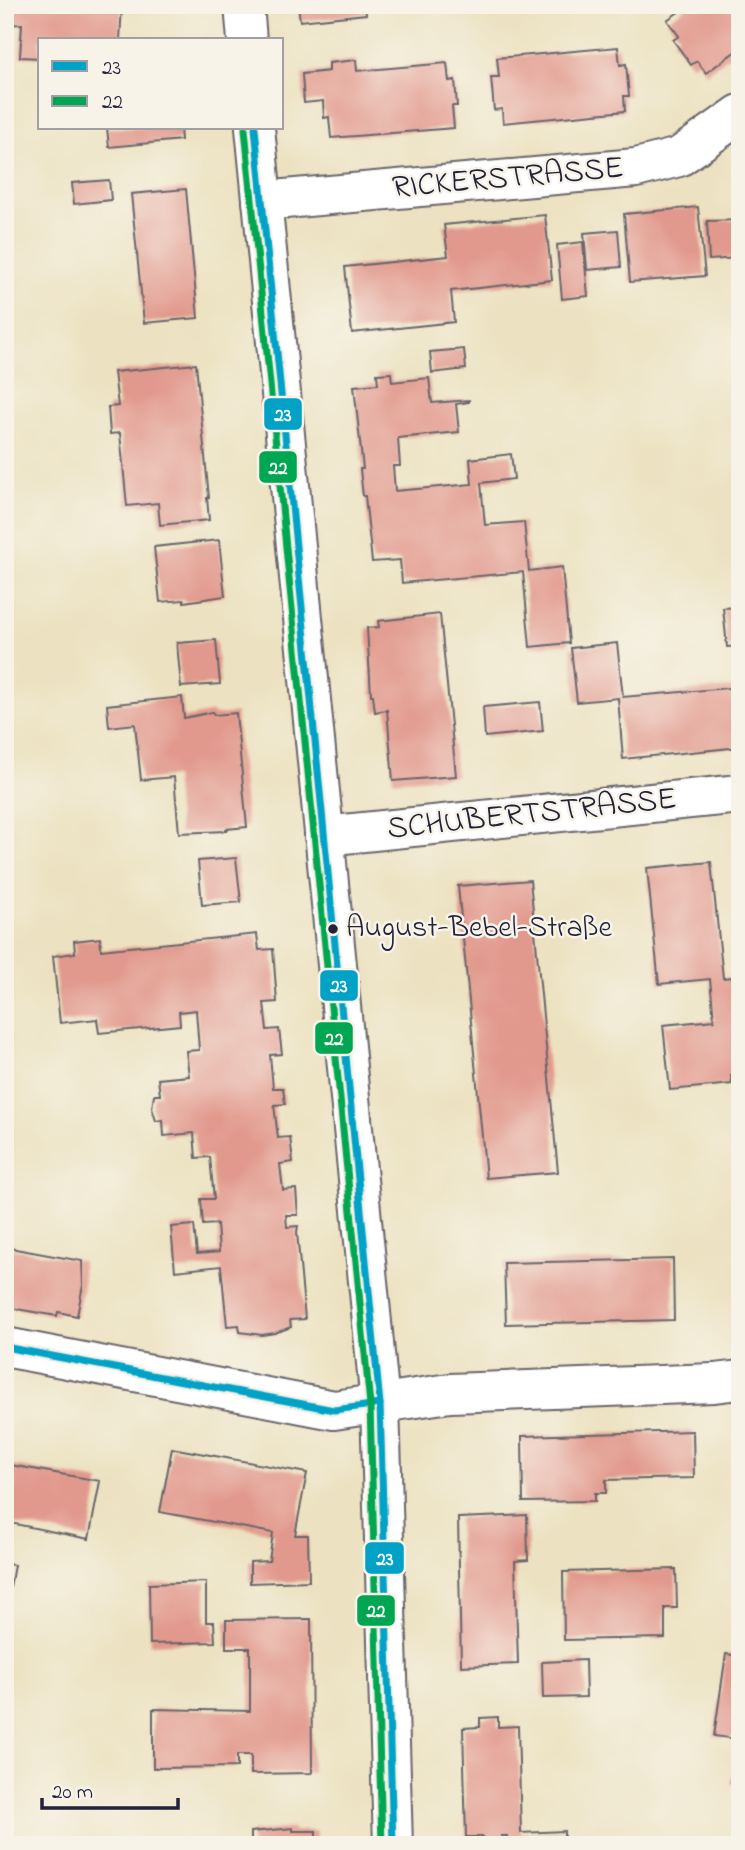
<svg xmlns="http://www.w3.org/2000/svg" width="745" height="1850" viewBox="0 0 745 1850" font-family="'Indie Flower',sans-serif">
<rect width="100%" height="100%" fill="#f7f3e8"/>
<filter id="ink" filterUnits="userSpaceOnUse"><feTurbulence type="fractalNoise" baseFrequency=".0143" numOctaves="2"/><feDisplacementMap in="SourceGraphic" scale="14" xChannelSelector="R" yChannelSelector="G"/><feConvolveMatrix kernelMatrix="1 2 1 2 8 2 1 2 1" color-interpolation-filters="sRGB"/></filter>
<filter id="wash" filterUnits="userSpaceOnUse"><feTurbulence type="fractalNoise" baseFrequency=".00686" numOctaves="4" result="noise"/><feDisplacementMap in="SourceGraphic" scale="28" xChannelSelector="R" yChannelSelector="G"/><feGaussianBlur stdDeviation="1.57" result="paint"/><feColorMatrix in="noise" values="0 0 0 0 0 0 0 0 0 0 0 0 0 0 0 0 0 1.4 0 .05"/><feComposite in="paint" operator="in"/></filter>
<g filter="url(#wash)">
<rect width="100%" height="100%" fill="#ece2c1"/>
<g id="blocks">
<g fill="#e2998d">
<path d="M5 5H122L120 40H40V58L20 57 22 24 5 25Z"/>
<path d="M298 5H365L366 14 300 21Z"/>
<path d="M689 5H740V48L706 73 697 61 691 65 673 40 679 36 667 20Z"/>
<path d="M618 47 620 65 626 64 629 96H624L625 111 503 123 502 109 494 110 491 77H499L497 58Z"/>
<path d="M356 60 357 71 447 63 449 81 455 80 457 106H452L454 128 331 138 329 117 324 118 323 101 304 103 302 74 329 71V63Z"/>
<path d="M107 128H180L181 140 109 147Z"/>
<path d="M109 180 111 200 74 204 72 183Z"/>
<path d="M186 189 198 318 144 323 131 194Z"/>
<path d="M698 207 705 276 630 282 624 214Z"/>
<path d="M545 215 552 280 451 291 454 322 352 333 345 267 448 256 444 225Z"/>
<path d="M740 220V258L709 260 707 221Z"/>
<path d="M618 230 621 267 587 270 584 233Z"/>
<path d="M583 242 588 296 562 299 557 245Z"/>
<path d="M464 349 466 369 432 373 430 352Z"/>
<path d="M196 364 209 498H207L209 520 160 525 158 503 127 506 120 433 110 434 108 407 118 406 114 372Z"/>
<path d="M391 373 392 382 429 378 432 403 469 400V402L456 404 459 432 398 438 400 466H393L395 491 472 484 470 459 511 454 514 479 481 483 485 525 524 522 529 571 562 567 569 643 530 647 523 572 402 583 400 560 372 562 365 496H363L360 469H363L354 386 378 384 377 374Z"/>
<path d="M219 540 225 596 184 602V600L160 602 154 547Z"/>
<path d="M740 607V646L727 647 723 608Z"/>
<path d="M440 614 456 776 393 781 387 710 375 712 373 695H371L367 628 379 627 378 621Z"/>
<path d="M216 640 220 684 181 687 177 643Z"/>
<path d="M617 643 623 697 740 687V747L623 759 618 698 577 702 571 648Z"/>
<path d="M182 697 184 718 213 712 214 715 236 713 247 827 226 829V831L179 833 174 777 141 780 135 724 109 727 107 705Z"/>
<path d="M540 702 543 731 485 737 483 707Z"/>
<path d="M236 858 241 902 202 905 198 861Z"/>
<path d="M711 862 723 978 732 977 737 1018H740V1075L731 1076 732 1084 670 1090 663 1025 714 1020 710 979 659 984 647 868Z"/>
<path d="M530 880 558 1172 486 1178 458 886Z"/>
<path d="M257 934 259 950 273 949 277 1002 264 1003 267 1030 279 1029 282 1054 270 1055 273 1088H283L285 1104 274 1105 278 1138 290 1137 293 1162 280 1164 283 1190 296 1189 298 1215H286L287 1227 298 1226 297 1232 305 1319 290 1320 291 1327 275 1333 262 1335 240 1332 239 1325 227 1326 221 1266 175 1271 171 1227 194 1225 197 1254 219 1252 217 1224 203 1225 201 1199H214L210 1157 196 1158 194 1133 164 1136 163 1120 156 1121 152 1108 154 1095H160L158 1079 189 1076 186 1051 199 1050 196 1010 179 1012 180 1025 99 1033 97 1019 60 1023 53 956 75 953 74 941 100 938 101 950Z"/>
<path d="M740 1196V1222H739L732 1198Z"/>
<path d="M10 1248 82 1261 83 1285 77 1316 58 1312 57 1316 5 1307V1274Z"/>
<path d="M673 1259 674 1320 506 1324 504 1263Z"/>
<path d="M693 1431 694 1478 606 1480V1493H595V1501L523 1502 522 1436Z"/>
<path d="M172 1448 307 1473 295 1535H308L309 1581 250 1583V1562L269 1561 273 1533 160 1512Z"/>
<path d="M5 1464 100 1481 89 1539 5 1522Z"/>
<path d="M527 1515 528 1560 515 1561 518 1664 461 1666 458 1518Z"/>
<path d="M5 1564 14 1565 7 1605H5Z"/>
<path d="M676 1569 677 1608H665V1638L564 1640 563 1572Z"/>
<path d="M206 1582V1622H214L215 1642 150 1644 149 1584Z"/>
<path d="M311 1619 312 1773 251 1774V1755H237V1767L153 1768V1709L250 1711V1648H226V1620Z"/>
<path d="M726 1654 740 1656V1785L731 1783 737 1739 714 1736Z"/>
<path d="M585 1660 586 1697 543 1698 542 1662Z"/>
<path d="M498 1717V1727L518 1726 521 1833 564 1831V1845H508L507 1836H501V1845H483V1837H466L463 1728 480 1727V1718Z"/>
<path d="M293 1828V1831H316V1845H251V1832Z"/>
</g>
</g>
</g>
<g filter="url(#ink)">
<use href="#blocks" fill-opacity="0" stroke="#69656a" stroke-width="2"/>
<g fill="none" stroke-linecap="round" stroke-linejoin="round">
<g stroke="#69656a" stroke-width="42">
<g id="street">
<path d="M262 201 636 168 679 157 740 114"/>
<path d="M324 836 740 794"/>
<path d="M5 1347 334 1410 450 1393 714 1383 740 1380"/>
</g>
</g>
<g stroke="#69656a" stroke-width="42">
<g id="secondary">
<path d="M244 5 247 40"/>
<path d="M255 128 380 1404 393 1845"/>
</g>
</g>
<use href="#street" stroke="#fff" stroke-width="38"/>
<use href="#secondary" stroke="#fff" stroke-width="38"/>
<g stroke="#f7f3e8" stroke-width="12">
<g id="bus-1">
<path d="M255 128 380 1404 393 1845"/>
<path d="M5 1347 334 1410 380 1404"/>
</g>
</g>
<g stroke="#f7f3e8" stroke-width="12">
<path id="bus-2" d="M245 129 370 1405 382 1845"/>
</g>
<use href="#bus-1" stroke="#02a2c7" stroke-width="7"/>
<use href="#bus-2" stroke="#00a651" stroke-width="7"/>
</g>
</g>
<circle fill="#22223b" stroke="#f7f3e8" stroke-width="2.5" cx="333" cy="929" r="6"/>
<g text-anchor="middle" dominant-baseline="central" stroke-width="5" stroke-linejoin="round" paint-order="stroke">
<g font-size="30" fill="#22223b" stroke="#f7f3e8" text-anchor="start">
<text x="346" y="929">August-Bebel-Straße</text>
</g>
<g font-size="32" fill="#22223b" stroke="#f7f3e8">
<text transform="translate(508 179) rotate(-5)">RICKERSTRASSE</text>
<text transform="translate(532 815) rotate(-6)">SCHUBERTSTRASSE</text>
</g>
</g>
<g stroke="#f7f3e8" stroke-width="2.5">
<rect x="263" y="397" width="40" height="34" rx="7" fill="#02a2c7"/>
<rect x="258" y="450" width="40" height="34" rx="7" fill="#00a651"/>
<rect x="319" y="969" width="40" height="33" rx="7" fill="#02a2c7"/>
<rect x="314" y="1021" width="40" height="34" rx="7" fill="#00a651"/>
<rect x="364" y="1541" width="41" height="34" rx="7" fill="#02a2c7"/>
<rect x="356" y="1594" width="40" height="33" rx="7" fill="#00a651"/>
</g>
<g font-size="19" text-anchor="middle" font-weight="bold" fill="#fff">
<text x="283" y="421">23</text>
<text x="278" y="474">22</text>
<text x="339" y="992">23</text>
<text x="334" y="1045">22</text>
<text x="385" y="1565">23</text>
<text x="376" y="1617">22</text>
</g>
<rect width="745" height="1850" fill="none" stroke="#f7f3e8" stroke-width="28"/>
<rect x="38" y="38" width="245" height="91" fill="#f7f3e8" stroke="#a29fa3" stroke-width="2"/>
<rect x="52" y="61" width="35" height="10" fill="#02a2c7" stroke="#a29fa3" stroke-width="2"/>
<text x="102" y="74" font-size="21" fill="#22223b">23</text>
<rect x="52" y="96" width="35" height="10" fill="#00a651" stroke="#a29fa3" stroke-width="2"/>
<text x="102" y="108" font-size="21" fill="#22223b">22</text>
<path d="M42 1798v10h136v-10" fill="none" stroke="#22223b" stroke-width="3.5"/>
<text x="52" y="1798" font-size="21" fill="#22223b" stroke="#f7f3e8" stroke-width="5" paint-order="stroke">20 m</text>
</svg>
